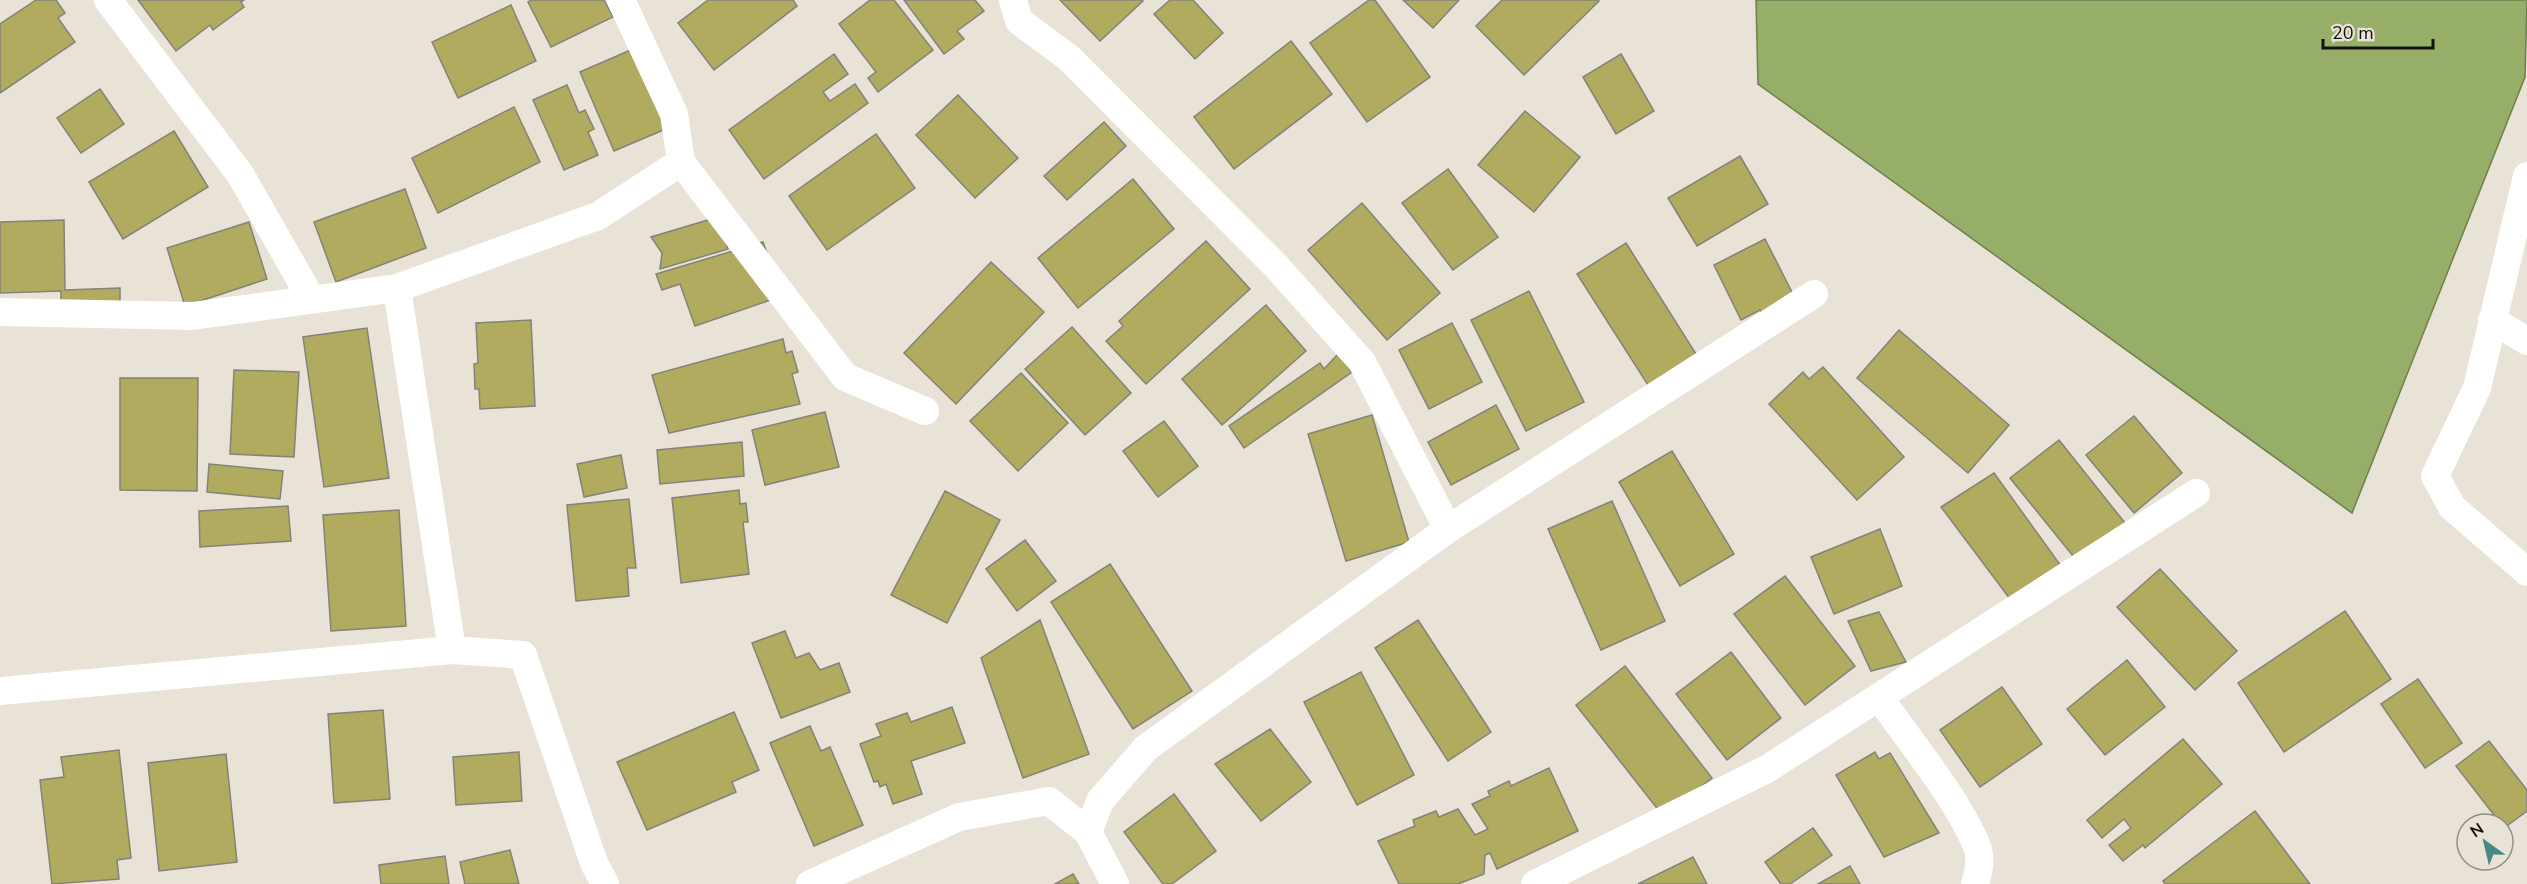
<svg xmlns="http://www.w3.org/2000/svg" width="2527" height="884" viewBox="0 0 2527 884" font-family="'Nunito Sans',sans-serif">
<rect width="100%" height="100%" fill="#e8e2d7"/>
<path fill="#96ae68" stroke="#6f7f4d" stroke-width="1.5" d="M1756 0H2527L2525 77 2352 513 1758 84Z"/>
<g fill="#b1ab60" stroke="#838378" stroke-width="1.5">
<path d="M36 0H56L65 13 58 18 75 42 0 93V24Z"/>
<path d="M138 0H244L241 2 244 7 213 30 210 25 176 51Z"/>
<path d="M531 0H604L613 17 551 47 528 2Z"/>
<path d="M708 0H793L797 6 714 70 678 23Z"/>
<path d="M870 0H894L933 50 878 92 868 78 876 72 839 24Z"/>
<path d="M904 0H975L984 11 957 31 964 39 944 54Z"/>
<path d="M1060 0H1142L1143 1 1100 41Z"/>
<path d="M1170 0H1193L1223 33 1195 59 1154 14Z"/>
<path d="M1369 0H1375L1430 77 1367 122 1310 43Z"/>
<path d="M1403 0H1459L1433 28Z"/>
<path d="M1502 0H1598L1599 1 1524 75 1476 26Z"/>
<path d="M511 5 536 61 458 98 432 42Z"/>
<path d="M1291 41 1332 94 1234 169 1194 117Z"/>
<path d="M633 49 668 128 614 151 580 72Z"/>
<path d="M834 54 848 74 823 92 830 101 855 84 868 103 764 179 729 130Z"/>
<path d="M1621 54 1654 111 1616 134 1583 77Z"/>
<path d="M567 85 579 113 585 110 594 129 588 132 598 155 564 170 533 100Z"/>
<path d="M100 89 124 124 81 153 57 118Z"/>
<path d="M958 95 1018 158 975 198 916 135Z"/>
<path d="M514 107 540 162 438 213 412 158Z"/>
<path d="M1525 111 1580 157 1534 212 1478 165Z"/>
<path d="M1104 122 1126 146 1067 200 1044 176Z"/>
<path d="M174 131 208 187 123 239 89 182Z"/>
<path d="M876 134 915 188 827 250 789 196Z"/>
<path d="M1740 156 1768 204 1697 246 1668 198Z"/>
<path d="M1448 169 1498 237 1453 270 1402 203Z"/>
<path d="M1133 179 1174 229 1078 308 1038 258Z"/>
<path d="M405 189 426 248 336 282 314 222Z"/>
<path d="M1362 203 1440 293 1387 340 1308 250Z"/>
<path d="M718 217 728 249 660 269 662 253 651 237Z"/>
<path d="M64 220 65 290 120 288V309L61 310V291L0 293V222Z"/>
<path d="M249 222 267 279 185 306 167 248Z"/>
<path d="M1765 239 1796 300 1763 317 1760 310 1741 320 1714 265Z"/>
<path d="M1206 241 1250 289 1146 384 1106 341 1123 326 1119 321Z"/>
<path d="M763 242 782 296 695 326 680 284 662 290 656 274Z"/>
<path d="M1626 243 1703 365 1655 396 1577 274Z"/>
<path d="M991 262 1044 312 956 404 904 353Z"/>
<path d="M1529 291 1584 402 1526 431 1471 320Z"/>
<path d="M1266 305 1306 351 1222 425 1182 379Z"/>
<path d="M531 320 535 406 480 409 479 389H475L474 364 478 363 476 323Z"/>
<path d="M1452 323 1482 382 1429 409 1399 350Z"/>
<path d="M1072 327 1131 393 1085 435 1025 369Z"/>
<path d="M367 328 389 478 324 487 303 337Z"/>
<path d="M1899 330 2009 425 1968 473 1857 378Z"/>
<path d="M783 339 786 353 792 351 798 372 792 374 800 404 669 433 652 375Z"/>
<path d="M1338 354 1352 372 1244 448 1229 426 1320 363 1324 369Z"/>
<path d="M1823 367 1904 457 1857 500 1769 404 1803 372 1809 379Z"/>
<path d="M234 370 299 372 294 457 230 454Z"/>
<path d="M1021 373 1068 423 1018 471 970 421Z"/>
<path d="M120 378H198L197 491 120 490Z"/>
<path d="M1496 405 1519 449 1451 485 1428 442Z"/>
<path d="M825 412 839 467 765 485 752 430Z"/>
<path d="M1372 415 1409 542 1346 561 1308 434Z"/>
<path d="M2134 416 2182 473 2134 513 2086 455Z"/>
<path d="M1164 421 1198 466 1158 497 1123 451Z"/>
<path d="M2059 440 2125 523 2077 561 2010 478Z"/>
<path d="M742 442 744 476 660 484 657 450Z"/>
<path d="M1672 451 1734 554 1680 586 1619 482Z"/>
<path d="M621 455 627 488 584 497 577 464Z"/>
<path d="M209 464 283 471 280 499 207 492Z"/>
<path d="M1994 473 2061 566 2010 599 1941 507Z"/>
<path d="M739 490 740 504 746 503 748 522H743L749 574 681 583 672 498Z"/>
<path d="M945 491 1000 520 947 623 891 595Z"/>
<path d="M629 499 636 568H627L629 596 576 601 567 505Z"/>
<path d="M1612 501 1665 621 1601 650 1548 529Z"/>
<path d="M288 506 291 541 200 547 199 511Z"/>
<path d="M399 510 406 626 331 631 323 515Z"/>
<path d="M1880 529 1902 586 1834 614 1811 557Z"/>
<path d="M1025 540 1056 581 1017 611 986 569Z"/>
<path d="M1110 564 1192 691 1133 729 1051 602Z"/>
<path d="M2160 569 2237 651 2195 690 2117 607Z"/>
<path d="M1785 576 1855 666 1805 705 1734 614Z"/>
<path d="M2345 611 2391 679 2284 752 2238 683Z"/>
<path d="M1879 612 1906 662 1871 671 1848 621Z"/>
<path d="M1040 620 1089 754 1023 778 981 658Z"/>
<path d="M1418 620 1491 732 1448 761 1375 648Z"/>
<path d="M785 631 796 658 809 653 820 670 839 663 850 692 781 718 752 643Z"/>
<path d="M1731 652 1781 718 1727 760 1676 694Z"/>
<path d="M2127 660 2165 707 2105 755 2067 709Z"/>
<path d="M1625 666 1712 778 1663 816 1576 705Z"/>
<path d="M1361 672 1414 775 1357 805 1304 702Z"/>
<path d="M2418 679 2462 743 2425 768 2381 704Z"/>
<path d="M2002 687 2042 744 1980 787 1940 730Z"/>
<path d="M952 707 965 743 911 761 922 794 893 804 886 784 880 787 878 781 874 782 860 744 881 736 876 724 907 713 911 722Z"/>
<path d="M383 710 390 799 334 803 328 714Z"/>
<path d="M734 712 759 770 732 782 736 792 647 830 617 762Z"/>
<path d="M810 726 821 751 830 747 863 825 814 846 770 743Z"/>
<path d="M1270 729 1311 782 1261 821 1215 764Z"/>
<path d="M2183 739 2222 784 2145 848 2143 845 2123 861 2109 845 2131 828 2124 819 2102 838 2087 820Z"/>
<path d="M2489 741 2527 790V811L2504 828 2456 766Z"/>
<path d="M119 750 131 858 117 860 119 879 52 884 40 780 64 777 61 757Z"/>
<path d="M519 752 522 801 456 805 453 757Z"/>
<path d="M1875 752 1879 759 1890 753 1939 833 1884 857 1836 775Z"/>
<path d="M226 754 237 862 159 871 148 763Z"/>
<path d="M1549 768 1578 831 1497 869 1490 853 1485 855 1484 874 1458 884H1399L1378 841 1415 826 1413 820 1436 811 1439 817 1458 809 1475 835 1488 829 1472 804 1490 796 1488 791 1509 781 1511 786Z"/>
<path d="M1174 794 1216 851 1172 884H1163L1124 832Z"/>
<path d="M2255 811 2310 884H2165L2163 881Z"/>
<path d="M1813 828 1832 855 1790 884H1781L1765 862Z"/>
<path d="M510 850 519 884H465L460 862Z"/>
<path d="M445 856 449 884H381L379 865Z"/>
<path d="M1693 857 1707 884H1638Z"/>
<path d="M1850 866 1860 884H1818Z"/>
<path d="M1073 874 1079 884H1055Z"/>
</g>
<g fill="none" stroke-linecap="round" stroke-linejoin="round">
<g stroke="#fff" stroke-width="28">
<path d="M108 0 240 174 312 300"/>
<path d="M1013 0 1019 21 1069 58 1276 266 1362 362 1448 529"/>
<path d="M681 162 845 377 925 411"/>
<path d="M2527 176 2477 388 2435 476 2452 507 2527 572"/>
<path d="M397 288 452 650 523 655 594 863 605 884"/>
<path d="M0 312 192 316 397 288 598 216 681 162 674 114 621 0"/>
<path d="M2492 320 2527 341"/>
<path d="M0 691 452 650"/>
<path d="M1880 698C1910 742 1955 795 1976 844 1982 857 1979 871 1975 884"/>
<path d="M1088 832 1100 801 1146 748 1448 529 1814 294"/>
<path d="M810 884 959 817 1049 801 1088 832 1115 884"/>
<path d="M1535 884 1767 769 2196 493"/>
</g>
</g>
<g transform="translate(2485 842) rotate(326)"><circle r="28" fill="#e8e2d7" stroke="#938e87" stroke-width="1.5"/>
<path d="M0-4.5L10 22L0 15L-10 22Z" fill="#448a81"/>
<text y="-9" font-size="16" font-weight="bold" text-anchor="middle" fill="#13110e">N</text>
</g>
<path d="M2323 39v9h110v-9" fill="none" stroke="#13110e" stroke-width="3"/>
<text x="2332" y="39" font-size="18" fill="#13110e" stroke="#e8e2d7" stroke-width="4.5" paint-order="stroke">20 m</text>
</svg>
